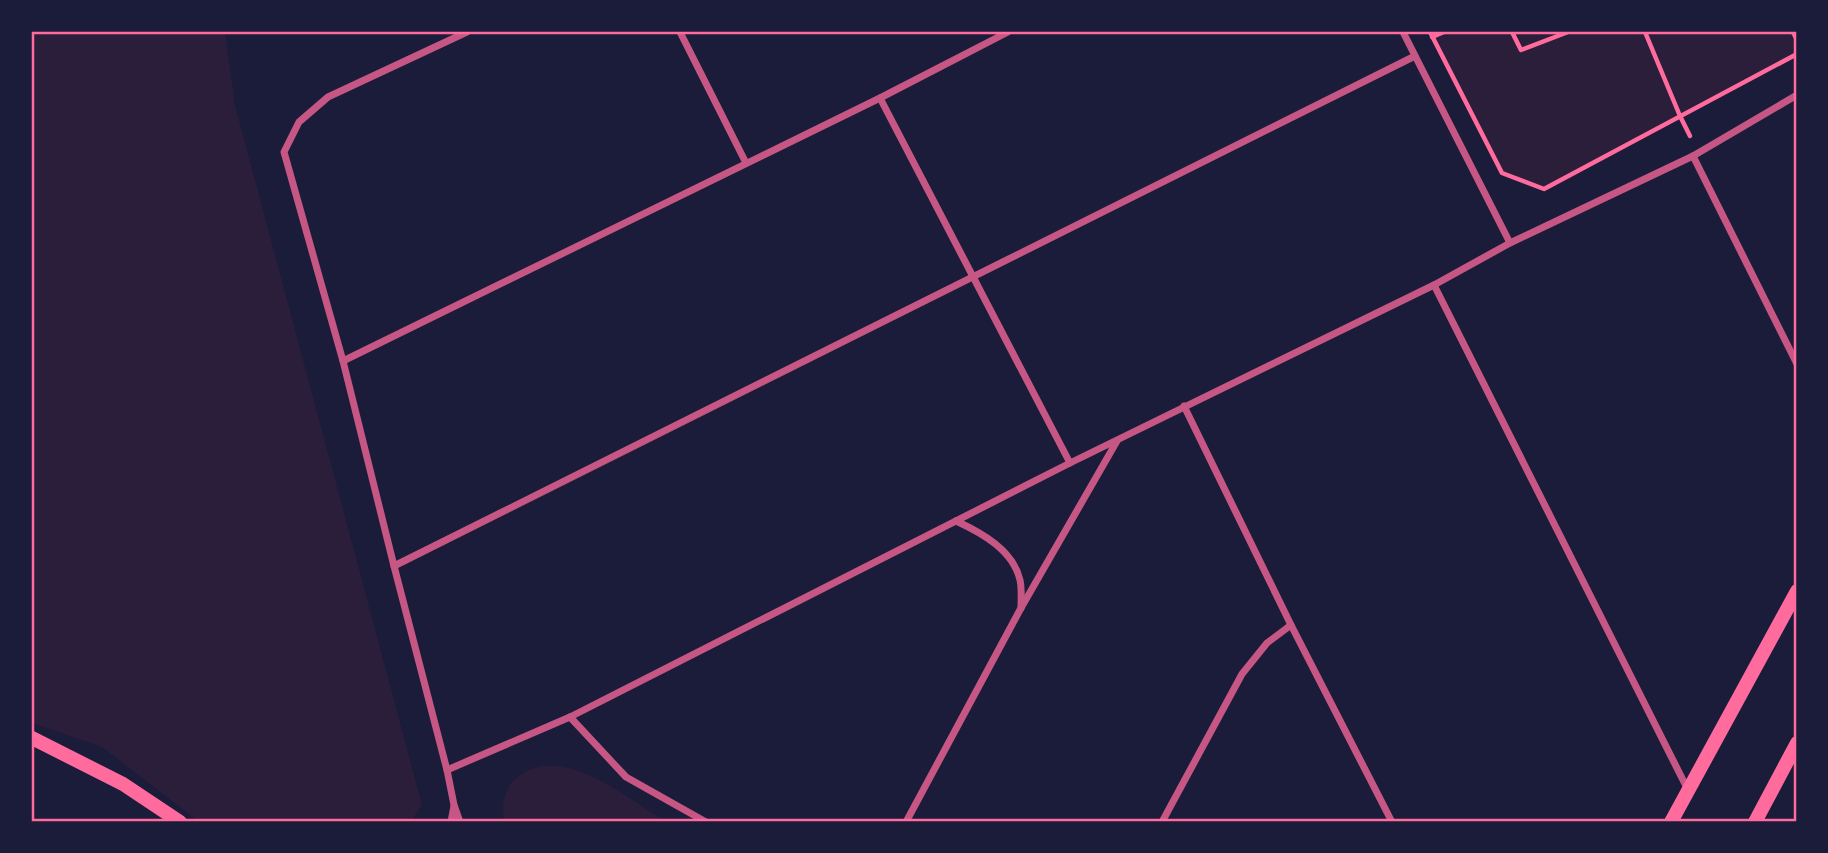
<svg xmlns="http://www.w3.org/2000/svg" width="1828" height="853" viewBox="0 0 1828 853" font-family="Overpass,sans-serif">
<rect width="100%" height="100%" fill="#1b1b3a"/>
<g fill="#2a1e3b">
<path d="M32 32H225L235 105 422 805 411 821H198L102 747 32 723Z"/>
<path d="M1430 32H1796V54L1544 189 1502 173Z"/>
<path d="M541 766C548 766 557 765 564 767 597 772 636 804 666 821H504C499 791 513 773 541 766Z"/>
</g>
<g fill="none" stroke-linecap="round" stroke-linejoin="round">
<g stroke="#ff6b9d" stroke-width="4.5">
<path d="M1430 32 1502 173 1544 189 1797 54"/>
<path d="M1512 32 1521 50 1568 32"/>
<path d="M1645 32 1680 116 1690 136"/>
<path d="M1793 32 1797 40"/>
<path d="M1432 37 1444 32"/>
</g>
<g stroke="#c65784" stroke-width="7">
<path d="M680 32 746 163"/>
<path d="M1403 32 1510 243"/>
<path d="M880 98 1070 463"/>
<path d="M1693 156 1797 364"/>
<path d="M1434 285 1688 790"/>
<path d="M343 361 880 98 1008 32"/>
<path d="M1184 406 1291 625 1392 822"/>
<path d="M956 521C982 533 1013 550 1020 580 1022 589 1021 599 1021 608"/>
<path d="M394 566 1415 56"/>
<path d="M570 717 626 777 706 822"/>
<path d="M447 770 570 717 1070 463 1434 285 1510 243 1693 156 1797 95"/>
<path d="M451 822 454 806"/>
<path d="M460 822 454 805 447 770 394 566 343 361 284 152 299 122 328 97 467 32"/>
<path d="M906 822 1021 608 1117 441"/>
<path d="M1162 822 1242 674 1267 643 1291 625"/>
</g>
<g stroke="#ff6b9d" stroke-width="14">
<path d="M32 738 123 784 180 822"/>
<path d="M1671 822 1797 591"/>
<path d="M1755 822 1797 743"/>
</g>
</g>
<rect width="1828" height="853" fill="none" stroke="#1b1b3a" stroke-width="66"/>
<rect x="33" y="33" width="1762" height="787" fill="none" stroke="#ff6b9d" stroke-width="2.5"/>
</svg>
